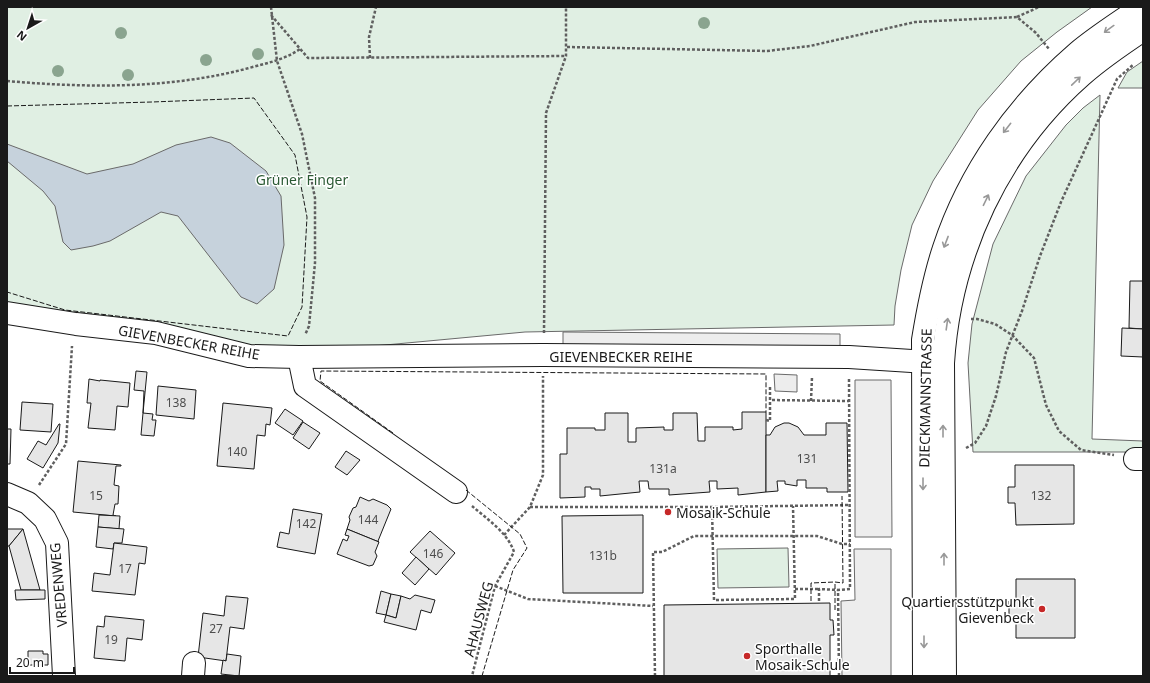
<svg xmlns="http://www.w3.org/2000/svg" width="1150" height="683" viewBox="0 0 1150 683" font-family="'Noto Sans',sans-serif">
<rect width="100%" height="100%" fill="#fff"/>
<g fill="#e0efe3" stroke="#6a6a6a">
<path d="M7 7H1092L1057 32 1021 61 978 110 933 181 912 225 901 270 895 306 894 325 525 332 299 353 255 347 7 306Z"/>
<path d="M1143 61V88H1118L1127 72Z"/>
<path d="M1100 95 1092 439 1143 441V452H973L968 363 972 324 993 244 1026 176 1066 125 1083 108Z"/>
<path d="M788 548 789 587 718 588 717 549Z"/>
</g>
<g fill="#ededed" stroke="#6a6a6a">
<path d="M563 332 840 334V348L563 346Z"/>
<path d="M774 374 797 375V392L775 391Z"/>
<path d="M855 380H891L892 537H855Z"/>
<path d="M854 549H891V676H842L841 601 855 600Z"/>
</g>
<path fill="#c6d2dc" stroke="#6a6a6a" d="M211 137 230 143 266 171 281 196 284 245 274 289 257 304 241 297 178 216 161 212 110 241 93 246 71 250 63 242 55 206 43 191 7 161V144L87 174 133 164 176 145Z"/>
<g fill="#e6e6e6" stroke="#1a1a1a">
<path d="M1130 281H1143V329L1129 328Z"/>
<path d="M1122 328 1143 329V357L1121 356Z"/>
<path d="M136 371 147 372 143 413 144 391 134 390Z"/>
<path d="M89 379 100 381V380L130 383 128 407 117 406 115 430 88 428 91 403H87Z"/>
<path d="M158 386 196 390 194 419 156 415Z"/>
<path d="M22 402 53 404 51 432 20 430Z"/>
<path d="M223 403 272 408 270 425 266 424 265 436 257 435 254 469 217 466Z"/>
<path d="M285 409 303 421 293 435 275 423Z"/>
<path d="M742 412H766V492L738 495V488L717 489V481H709L710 492 669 495V489H649L648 481H639L640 492 600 496V489H591V487H585V497L560 498V454H567V428H595V430H605V413H628V442H636V428L664 427V430H673V413H697L698 441H705V427H733V430L742 429Z"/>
<path d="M143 413 153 414 152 420H156L154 436 141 435Z"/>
<path d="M303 422 320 433 309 449 293 438Z"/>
<path d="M784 423H789L798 427 804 435H826V423H847L848 492H827V488H806V480H797V486L785 484V481H777L778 491 766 492V435H770L775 427Z"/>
<path d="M59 424H60L58 443 43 468 27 459 38 441 46 445Z"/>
<path d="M7 429H11L10 464H7Z"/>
<path d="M346 451 360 460 347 475 335 467Z"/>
<path d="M78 461 121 465V466H116L114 485 119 486 118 504H115L113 515 116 516 73 512Z"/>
<path d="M1015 465H1074V524L1016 525 1015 503H1008V487H1015Z"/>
<path d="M360 497 369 501 373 499 387 505 391 509 378 541 379 542 347 529 350 520 349 517 353 508 356 507Z"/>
<path d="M293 509 322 514 315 554 277 547 280 532 289 534Z"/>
<path d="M99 515 120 516 119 529 98 527Z"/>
<path d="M643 515V593H563L562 516Z"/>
<path d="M98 527 124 529 122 543H114L113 549 96 547Z"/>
<path d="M7 529H23L9 546H7Z"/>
<path d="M23 529 40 590H21L9 546Z"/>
<path d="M347 529 379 542 375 552 377 556 373 565 369 566 337 554 343 539 347 541 349 536 345 535Z"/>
<path d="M430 531 455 553 436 575 410 552Z"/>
<path d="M114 543 147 547 145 564 139 563 135 595 92 591 94 573 110 575Z"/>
<path d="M416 557 429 569 415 585 402 573Z"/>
<path d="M1016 579H1075V638H1016V617H1009V601H1016Z"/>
<path d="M15 590H45V599L16 600Z"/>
<path d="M381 591 391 594 386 615 376 613Z"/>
<path d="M391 594 401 596 396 618 386 615Z"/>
<path d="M415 595 435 600 431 613 421 610 416 630 384 622 386 615 396 618 401 596 410 599Z"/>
<path d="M226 596 248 598 244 629 230 627 226 661 198 657 203 613 224 616Z"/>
<path d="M830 603V620H833L834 635H830V676H664V605Z"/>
<path d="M105 616 144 620 142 640 127 638 125 661 94 658 97 626 104 627Z"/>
<path d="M28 651H43V654H48V665H28Z"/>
<path d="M227 654 241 656 239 676 221 674 223 660 226 661Z"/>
</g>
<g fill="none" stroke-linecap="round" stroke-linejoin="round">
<g stroke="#1a1a1a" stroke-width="24">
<g id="minor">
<path d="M7 313 76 324 156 333 249 356 299 357 543 355 849 357 943 363"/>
<path d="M299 357 305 386 456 492"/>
<path d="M1135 459H1143"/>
<path d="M7 494 28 503 45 519 57 543 64 676"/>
<path d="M193 676 194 663"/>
<path d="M924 676 923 340C928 309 934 278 944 248 969 172 1017 105 1077 53 1097 36 1120 22 1141 7"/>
<path d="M945 676 943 363C950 253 999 148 1082 75 1101 58 1122 44 1143 30"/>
</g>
</g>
<g stroke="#5f5f5f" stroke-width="2.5" stroke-dasharray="3 2" stroke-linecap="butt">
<path d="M271 7 277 61 302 134 315 198V263L309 326 305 335"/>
<path d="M271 15 308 58 566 56"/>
<path d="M1017 17 1039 7"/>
<path d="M567 47 767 51 810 46 915 22 1017 17 1036 33 1049 49"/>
<path d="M370 58 369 37 376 7"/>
<path d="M7 81C87 88 171 89 249 68 267 63 284 60 300 49"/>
<path d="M971 319H977L995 324 1012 335 1034 358 1046 405 1059 431 1081 450 1114 455"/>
<path d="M544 333 546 113 566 56V7"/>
<path d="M770 387V400L849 401"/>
<path d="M811 401 812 377"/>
<path d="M766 420 770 421V400"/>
<path d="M966 448 975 443 986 426 996 396 1006 352 1022 311 1040 256 1061 202 1117 79 1134 64"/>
<path d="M39 485 66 444 72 346"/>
<path d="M472 506C487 519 508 533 514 552L495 586 472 676"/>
<path d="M530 507H712L849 505"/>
<path d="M712 507 714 600 795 599 793 506"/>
<path d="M504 535 530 507 543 475V376"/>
<path d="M495 586 528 599 653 606"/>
<path d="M795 589H819"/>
<path d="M819 601V589L838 590"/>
<path d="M655 676 653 552H662L694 536H817L842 544H850"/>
<path d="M839 676 838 590 850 589 849 378"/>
</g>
<use href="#minor" stroke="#fff" stroke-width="22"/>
<g stroke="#1a1a1a" stroke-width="1" stroke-dasharray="5 2" stroke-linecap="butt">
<path d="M7 106 152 102 254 98 295 155 307 217 302 307 288 336 65 310 7 292"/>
<path d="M393 433 320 381 321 371 766 374V412"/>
<path d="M466 490 520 534 527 548 513 570 482 676"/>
<path d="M811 601V583L835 582"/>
<path d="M835 610V582L843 583 842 496"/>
<path d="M650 676H659"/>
</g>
</g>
<g fill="#8aa48f">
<circle cx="704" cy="23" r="6"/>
<circle cx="121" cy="33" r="6"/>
<circle cx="258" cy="54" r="6"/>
<circle cx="206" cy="60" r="6"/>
<circle cx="58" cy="71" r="6"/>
<circle cx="128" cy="75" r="6"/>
</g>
<defs><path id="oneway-shaft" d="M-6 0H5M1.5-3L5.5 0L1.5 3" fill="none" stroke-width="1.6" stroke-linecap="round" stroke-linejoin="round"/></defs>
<g stroke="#989898">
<use href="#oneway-shaft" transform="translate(1109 29) rotate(144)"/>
<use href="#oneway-shaft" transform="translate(1076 81) rotate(-44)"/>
<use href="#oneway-shaft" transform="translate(1007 128) rotate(128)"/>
<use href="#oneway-shaft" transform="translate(986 200) rotate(-64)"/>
<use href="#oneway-shaft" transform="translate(946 242) rotate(111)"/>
<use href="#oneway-shaft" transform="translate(947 324) rotate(-82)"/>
<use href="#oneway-shaft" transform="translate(943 431) rotate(-90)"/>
<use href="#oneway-shaft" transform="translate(923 484) rotate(90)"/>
<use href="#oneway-shaft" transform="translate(944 559) rotate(-90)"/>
<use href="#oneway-shaft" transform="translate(924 642) rotate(90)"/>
</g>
<g fill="#c62828" stroke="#fff" stroke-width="1.5">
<circle cx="668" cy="512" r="4"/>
<circle cx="1042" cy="609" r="4"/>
<circle cx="747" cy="656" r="4"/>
</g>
<g text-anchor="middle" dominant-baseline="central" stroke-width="3" stroke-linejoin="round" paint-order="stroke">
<g font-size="12" fill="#4d4d4d">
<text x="176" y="402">138</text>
<text x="237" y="451">140</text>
<text x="807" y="458">131</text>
<text x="663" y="468">131a</text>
<text x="96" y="495">15</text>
<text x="1041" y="495">132</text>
<text x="368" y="519">144</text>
<text x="306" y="523">142</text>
<text x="433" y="553">146</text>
<text x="603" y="555">131b</text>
<text x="125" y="568">17</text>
<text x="216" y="628">27</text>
<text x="111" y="639">19</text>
</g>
<g font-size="14" fill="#2b5a34" stroke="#fff">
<text x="302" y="179">Grüner Finger</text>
</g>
<g font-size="14" fill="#1a1a1a" stroke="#fff">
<text transform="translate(189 342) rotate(10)">GIEVENBECKER REIHE</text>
<text x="621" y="356">GIEVENBECKER REIHE</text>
<text transform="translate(925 398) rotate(-89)">DIECKMANNSTRASSE</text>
<text transform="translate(58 585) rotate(-95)">VREDENWEG</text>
<text transform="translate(478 619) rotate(-75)">AHAUSWEG</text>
</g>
<g font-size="14" fill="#1a1a1a" stroke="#fff" text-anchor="start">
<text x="676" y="512">Mosaik-Schule</text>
<text x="1034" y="601" text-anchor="end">Quartiersstützpunkt<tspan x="1034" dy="16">Gievenbeck</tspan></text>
<text x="755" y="648">Sporthalle<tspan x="755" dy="16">Mosaik-Schule</tspan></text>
</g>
</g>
<rect width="1150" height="683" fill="none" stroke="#1a1a1a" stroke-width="16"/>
<g transform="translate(28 28) rotate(219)" stroke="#ffffff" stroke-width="3" paint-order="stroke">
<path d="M0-3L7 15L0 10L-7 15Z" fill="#1a1a1a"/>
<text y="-6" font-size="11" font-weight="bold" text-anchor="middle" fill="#1a1a1a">N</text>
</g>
<path d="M10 667v6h64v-6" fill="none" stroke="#1a1a1a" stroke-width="2"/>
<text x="16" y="667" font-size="12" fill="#1a1a1a" stroke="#ffffff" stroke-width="3" paint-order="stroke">20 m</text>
</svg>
